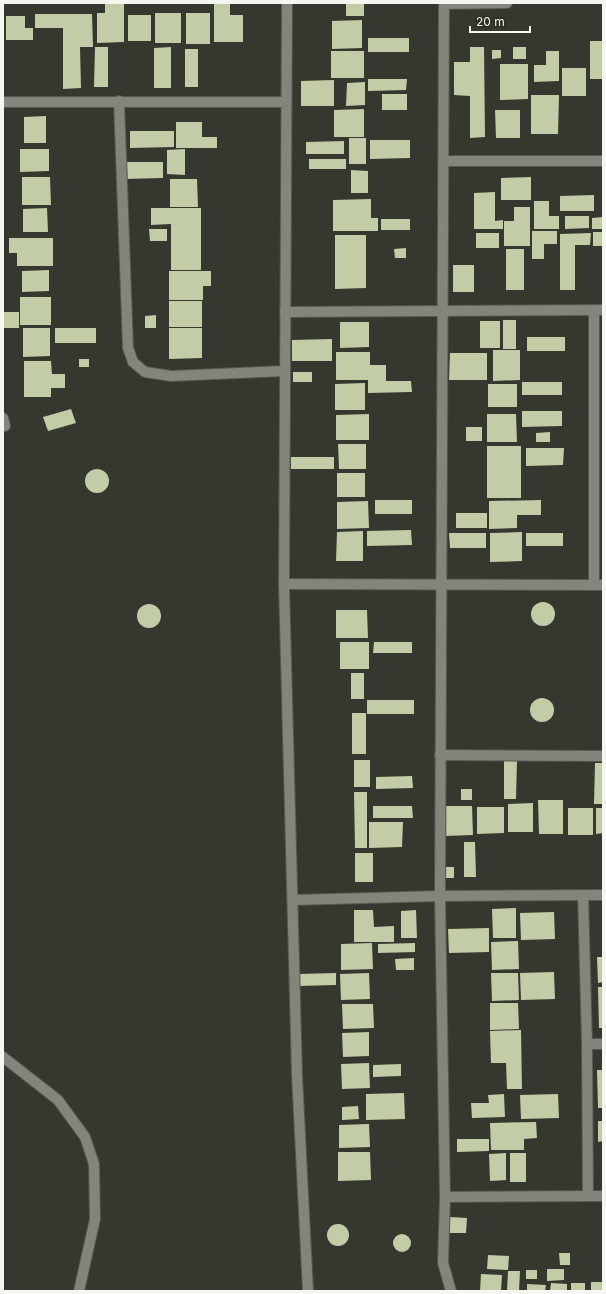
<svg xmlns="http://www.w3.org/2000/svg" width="606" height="1294" viewBox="0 0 606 1294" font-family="Inter,sans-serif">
<rect width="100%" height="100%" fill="#363830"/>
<g fill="#c2cca6">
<path d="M105 3H124V42L97 43V13H105Z"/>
<path d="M214 3H230V15H243V42H214Z"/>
<rect x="346" y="3" width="18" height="13"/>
<rect x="155" y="13" width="26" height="30"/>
<rect x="186" y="13" width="24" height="31"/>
<path d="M35 14H92L93 47H80L81 88 63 89V28H35Z"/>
<rect x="128" y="15" width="23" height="26"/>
<path d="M6 16H25V28H33V40H6Z"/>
<path d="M362 20V48L332 49V21Z"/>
<rect x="368" y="38" width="41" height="14"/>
<rect x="590" y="41" width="13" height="38"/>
<path d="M95 47H108V87H94Z"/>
<path d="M171 47V88H154V48Z"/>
<path d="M470 47H484L485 137 470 138V96L454 95V62H470Z"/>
<rect x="513" y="47" width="13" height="12"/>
<rect x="185" y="49" width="13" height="38"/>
<path d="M492 50H501V58L492 59Z"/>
<rect x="331" y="51" width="33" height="27"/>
<path d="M546 51H559V81L534 82V65H546Z"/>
<path d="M500 64H528V99L500 100Z"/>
<rect x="562" y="68" width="24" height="28"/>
<path d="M368 79H407L406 90 368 91Z"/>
<path d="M334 80V106H301V81Z"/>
<path d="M365 82V105L346 106 347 83Z"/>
<rect x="382" y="94" width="25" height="16"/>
<path d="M531 95H559L558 134H531Z"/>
<path d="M364 109V137H334V110Z"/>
<path d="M495 110H520V138H496Z"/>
<path d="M46 116V143H24V117Z"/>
<path d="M176 122H202V137H217V148H176Z"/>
<path d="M130 131H174V147L130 148Z"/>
<rect x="349" y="138" width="17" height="26"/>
<path d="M370 140H410V158L370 159Z"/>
<path d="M344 141V154H306V142Z"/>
<path d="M20 149H49V171L20 172Z"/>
<path d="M185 149V175L167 174V150Z"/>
<rect x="309" y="159" width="37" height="10"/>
<path d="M124 162H163V178L124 179Z"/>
<path d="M351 170 368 171V193H351Z"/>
<path d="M22 177H50L51 205H22Z"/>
<path d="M531 177V200H501V178Z"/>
<path d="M170 179H197L198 207H170Z"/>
<path d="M495 192V221L503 220V229H474V193Z"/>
<path d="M594 195V211H560V196Z"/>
<path d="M371 199V218H378V231H333V200Z"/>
<path d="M534 201H549V216H559V229H534Z"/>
<path d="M514 207H530V246H504V221H514Z"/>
<path d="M47 208 48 232H23V209Z"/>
<path d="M151 208H201V270H171V224L151 225Z"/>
<path d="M565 216H589V228L565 229Z"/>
<path d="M603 217V229H592V218Z"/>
<rect x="381" y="219" width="29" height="11"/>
<path d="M149 229H167V241H150Z"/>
<path d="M532 231H557V244H544V259H532Z"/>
<rect x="593" y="232" width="10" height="14"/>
<rect x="476" y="233" width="23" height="15"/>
<path d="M591 233 590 245H575V290H560V234Z"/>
<path d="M335 235H366V288L335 289Z"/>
<path d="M9 238H53V266H17V253H9Z"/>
<path d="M406 248V258H395L394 249Z"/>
<rect x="506" y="249" width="18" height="41"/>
<rect x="453" y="265" width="21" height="27"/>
<path d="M49 270V291L22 292V271Z"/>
<path d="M169 271H211V286H203V300H169Z"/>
<rect x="20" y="297" width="31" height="28"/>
<rect x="169" y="301" width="33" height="26"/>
<rect x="3" y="312" width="16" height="16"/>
<path d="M156 315V328H145V316Z"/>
<rect x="503" y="320" width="13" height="29"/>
<rect x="480" y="321" width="20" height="27"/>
<path d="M340 322H369V347L340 348Z"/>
<path d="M23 328H50V356L23 357Z"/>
<rect x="55" y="328" width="41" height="15"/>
<path d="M169 328H202V358L169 359Z"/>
<rect x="527" y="337" width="38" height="14"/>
<path d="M332 339V361H292V340Z"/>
<path d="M493 350H520V380L493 381Z"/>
<path d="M336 352H370V365H386V381H411L412 392 368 393V380H336Z"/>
<path d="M450 353H487V380H449Z"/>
<rect x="79" y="359" width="10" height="8"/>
<path d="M24 361H51L52 374H65V388H51V397H24Z"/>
<rect x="293" y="372" width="19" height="10"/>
<rect x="522" y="382" width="40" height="13"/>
<path d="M365 383V410H335V384Z"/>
<rect x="488" y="384" width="29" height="23"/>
<path d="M71 409 76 423 48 431 43 417Z"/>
<path d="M522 411H562V426L522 427Z"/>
<path d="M369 414V440H336V415Z"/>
<path d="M487 414H516L517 442H487Z"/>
<rect x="466" y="427" width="16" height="14"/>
<path d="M550 432V442H536V433Z"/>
<path d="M338 444H366V469H339Z"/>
<rect x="487" y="446" width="34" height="52"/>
<path d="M526 448H564L563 465 526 466Z"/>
<rect x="291" y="457" width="43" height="12"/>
<circle cx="97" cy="481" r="12"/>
<rect x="337" y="473" width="28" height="24"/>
<rect x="375" y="500" width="37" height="14"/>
<path d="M541 500V515H517V528L489 529V501Z"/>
<path d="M368 501 369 528 337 529V502Z"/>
<rect x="456" y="513" width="31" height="15"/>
<path d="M411 530 412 545 367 546V531Z"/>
<path d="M363 531V561H336L337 532Z"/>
<path d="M522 532V561L490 562V533Z"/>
<path d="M449 533H486V548H450Z"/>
<rect x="526" y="533" width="37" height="13"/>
<circle cx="543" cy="614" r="12"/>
<circle cx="149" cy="616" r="12"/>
<path d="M336 610H367L368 638H336Z"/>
<rect x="340" y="642" width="29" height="27"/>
<path d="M374 642H412V653H373Z"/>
<rect x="351" y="673" width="13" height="26"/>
<circle cx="542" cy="710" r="12"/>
<rect x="367" y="700" width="47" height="14"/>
<rect x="352" y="713" width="14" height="41"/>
<rect x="354" y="760" width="16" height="27"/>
<path d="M504 761H517L516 799H504Z"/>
<path d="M595 763H603V804H594Z"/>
<path d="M412 776 413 788 376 789V777Z"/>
<rect x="461" y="789" width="11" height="11"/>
<path d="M354 792H367V848H355Z"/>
<path d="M538 800H563V834H539Z"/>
<path d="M533 803V832H508V804Z"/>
<path d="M373 806H412L413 818H373Z"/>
<path d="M444 806H472L473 835 444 836Z"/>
<path d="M477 807H504V833L477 834Z"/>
<rect x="568" y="808" width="25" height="27"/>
<path d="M596 808H603V833L596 834Z"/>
<path d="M369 822H403L402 847 369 848Z"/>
<path d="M464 842H475L476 877H464Z"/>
<rect x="355" y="853" width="18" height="29"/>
<rect x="443" y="867" width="11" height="11"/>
<path d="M516 908V938H493L492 909Z"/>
<path d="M354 910H373L374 927 394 926V942H354Z"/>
<path d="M416 910 417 938H401V911Z"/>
<path d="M554 912 555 939 521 940 520 913Z"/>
<path d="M489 928V952L449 953 448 929Z"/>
<path d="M518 941 519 969 492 970 491 942Z"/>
<path d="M372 943 373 969 341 970V944Z"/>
<path d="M415 943V952L378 953V944Z"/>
<path d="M597 957H603V982L598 983Z"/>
<path d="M414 958V970H396L395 959Z"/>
<path d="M554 972 555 999 521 1000 520 973Z"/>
<path d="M336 973V985L298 986V974Z"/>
<path d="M369 973 370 999 341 1000 340 974Z"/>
<path d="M491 973H518L519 1000 492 1001Z"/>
<path d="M598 987H603V1028H599Z"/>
<path d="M490 1003H518L519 1029 490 1030Z"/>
<path d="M342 1004H373L374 1028 343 1029Z"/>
<path d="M521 1030 522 1089H507L506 1063H491L490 1031Z"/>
<path d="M369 1032V1056L343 1057 342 1033Z"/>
<path d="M369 1063 370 1088 342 1089 341 1064Z"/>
<path d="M401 1064V1076L373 1077V1065Z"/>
<path d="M597 1070H603V1108H598Z"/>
<path d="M404 1093 405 1119 366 1120V1094Z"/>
<path d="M504 1094 505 1117 472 1118 471 1103H489L488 1095Z"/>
<path d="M558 1094 559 1118 521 1119 520 1095Z"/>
<path d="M358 1106 359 1119 342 1120V1107Z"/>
<path d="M598 1121H603V1141L598 1142Z"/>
<path d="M536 1122 537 1138 524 1139V1150H491L490 1123Z"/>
<path d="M369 1124 370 1147 339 1148V1125Z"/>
<path d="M457 1139H489V1151L457 1152Z"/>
<path d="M338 1152H370L371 1180 338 1181Z"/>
<path d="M506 1153V1180L490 1181 489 1154Z"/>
<rect x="510" y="1153" width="16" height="29"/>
<path d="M450 1217 467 1218 466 1233H449Z"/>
<circle cx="338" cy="1235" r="11"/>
<circle cx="402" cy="1243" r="9"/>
<path d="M559 1253H570V1265H560Z"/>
<path d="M488 1255 509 1256 508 1270 487 1269Z"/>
<path d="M547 1269H564V1280L547 1281Z"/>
<rect x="526" y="1270" width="11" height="9"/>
<path d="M508 1271H520L519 1291H507Z"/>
<path d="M481 1274 502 1275 501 1291H480Z"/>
<rect x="591" y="1282" width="12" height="9"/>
<path d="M551 1283 567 1284V1291H550Z"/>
<rect x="571" y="1283" width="14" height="8"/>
<path d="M527 1284 546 1285 545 1291H527Z"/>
</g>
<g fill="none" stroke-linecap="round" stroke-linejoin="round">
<g stroke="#555750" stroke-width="12">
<g id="minor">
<path d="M287 3 284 584 297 1075 308 1291"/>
<path d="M444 3 440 896 445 1197 603 1196"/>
<path d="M444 4 507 3"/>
<path d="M119 101 128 348 133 362 145 372 171 376 285 371"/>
<path d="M3 102H286"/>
<path d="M444 161H603"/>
<path d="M594 310V585"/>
<path d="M285 312 603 310"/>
<path d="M3 418 5 426"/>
<path d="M284 584 603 585"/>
<path d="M440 755 603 756"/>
<path d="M583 895 587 1044 588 1196"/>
<path d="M293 900 440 896 603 895"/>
<path d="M587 1044H603"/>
<path d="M3 1057 58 1100 85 1137 94 1164 95 1219 79 1291"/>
<path d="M445 1197 443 1263 451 1291"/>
</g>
</g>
<use href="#minor" stroke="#83857c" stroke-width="10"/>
</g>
<rect width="606" height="1294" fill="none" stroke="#f4f6f1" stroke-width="8"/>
<path d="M470 26v6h60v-6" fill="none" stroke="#f4f6f1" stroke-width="2"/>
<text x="476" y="26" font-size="12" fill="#f4f6f1" stroke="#2c2e26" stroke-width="3" paint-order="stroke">20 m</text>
</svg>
